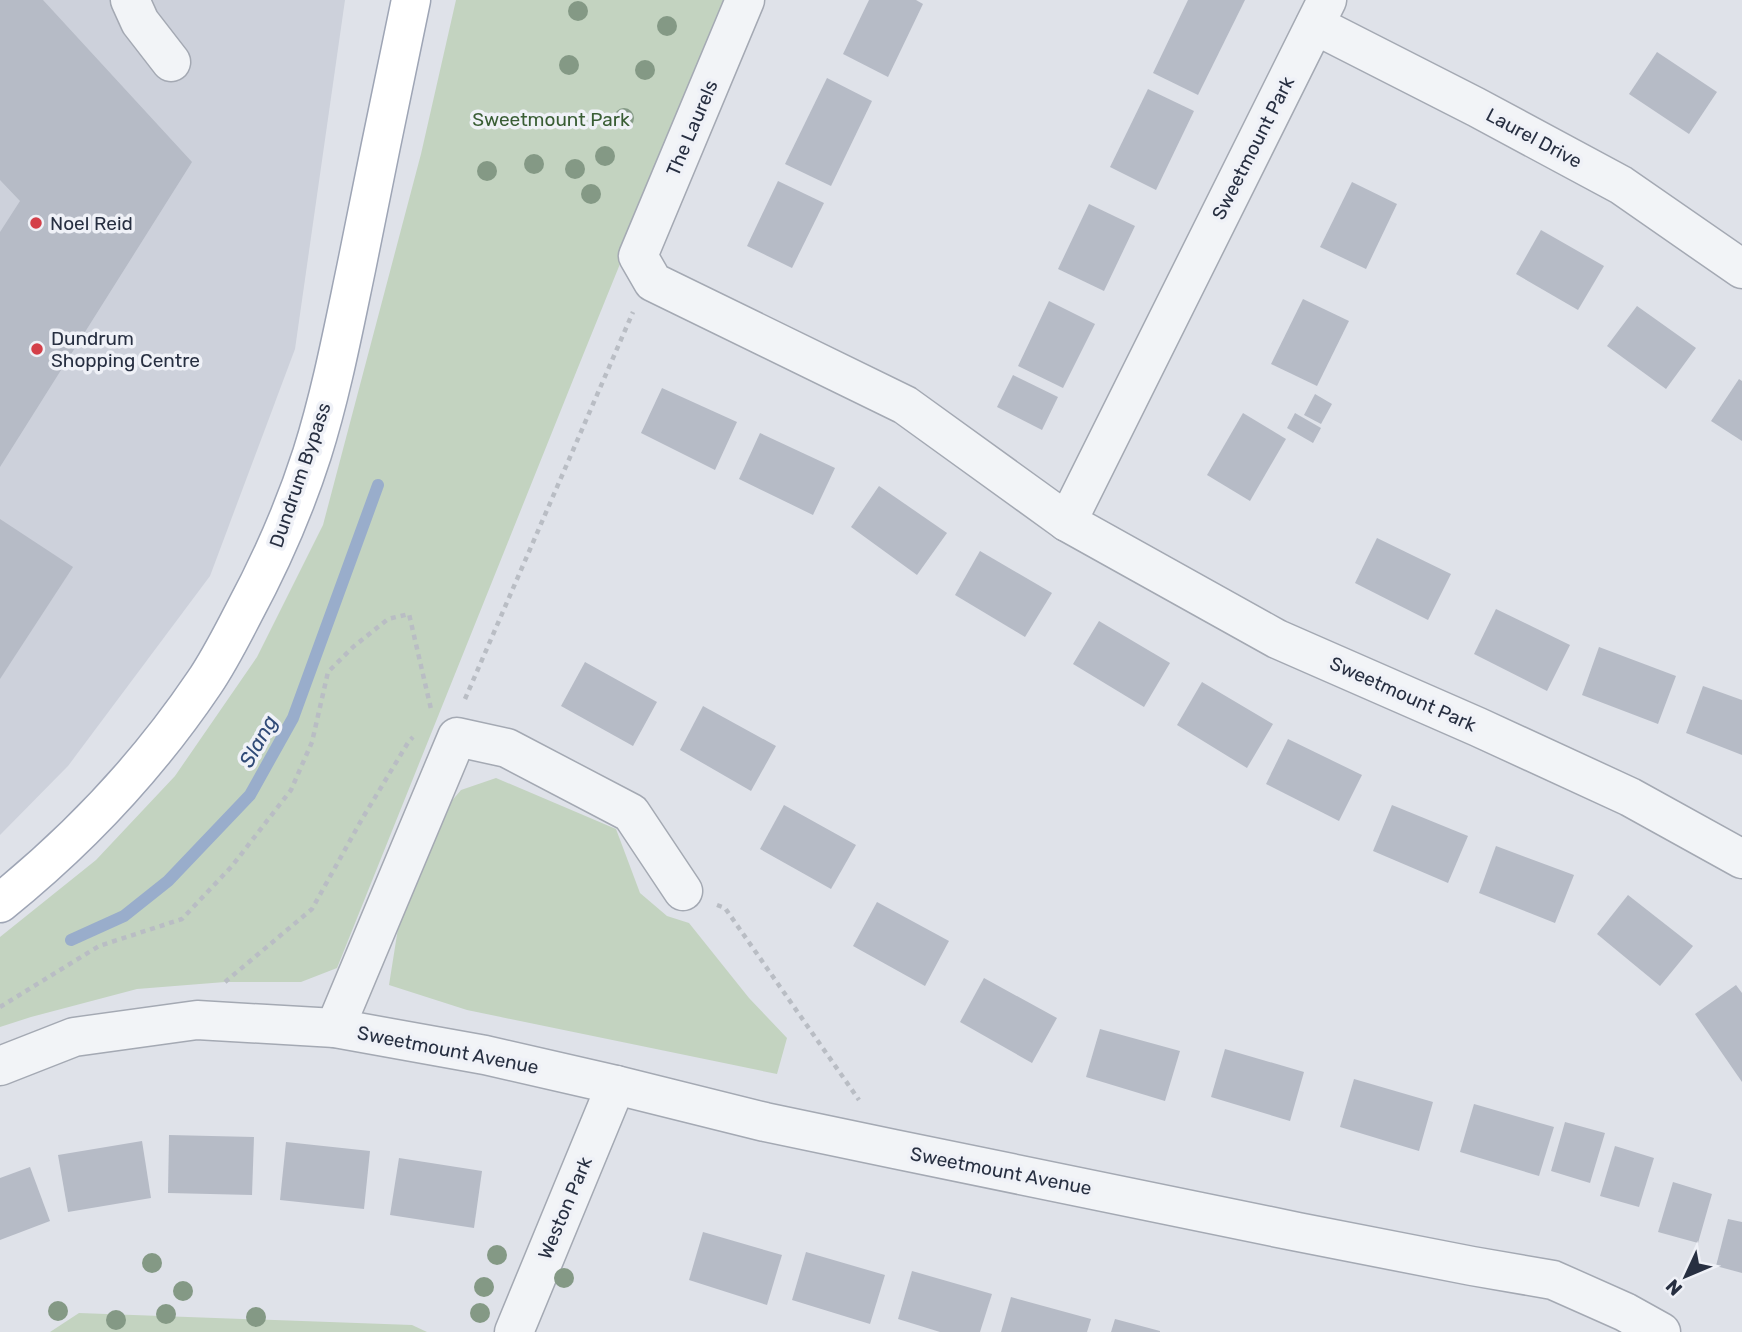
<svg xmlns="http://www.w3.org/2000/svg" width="1742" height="1332" viewBox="0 0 1742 1332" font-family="Rubik,sans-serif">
<rect width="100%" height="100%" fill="#dfe2e9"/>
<path fill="#cdd1db" d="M0 0H345L295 349 210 576 68 766 0 835Z"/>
<g fill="#c3d3c0">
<path d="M456 0H727L577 370 337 968 301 982H225L137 989 31 1017 0 1027V937L96 860 175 776 257 657 323 525 421 154Z"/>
<path d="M496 778 616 829 640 893 667 916 689 923 749 998 787 1038 777 1074 467 1010 389 985 399 922 432 824 461 790Z"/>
<path d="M79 1313 412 1325 427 1332H50Z"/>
</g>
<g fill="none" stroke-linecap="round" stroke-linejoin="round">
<path stroke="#99adcb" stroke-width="12" d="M71 940 124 916 168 881 250 795 293 718 378 485"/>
</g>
<g fill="#b6bbc6">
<path d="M0 0H43L192 162 0 467V232L20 201 0 180Z"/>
<path d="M869 0H916L923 4 888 77 843 54Z"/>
<path d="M1188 0H1245L1198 95 1153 73Z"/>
<path d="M1657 52 1717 92 1689 134 1629 94Z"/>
<path d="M827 78 872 101 831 186 785 164Z"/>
<path d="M1148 89 1194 111 1156 190 1110 167Z"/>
<path d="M778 181 824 203 792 268 747 246Z"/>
<path d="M1352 182 1397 204 1366 269 1320 247Z"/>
<path d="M1089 204 1135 226 1104 291 1058 269Z"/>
<path d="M1541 230 1604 266 1578 310 1516 274Z"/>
<path d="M1303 299 1349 321 1317 386 1271 364Z"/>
<path d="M1049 301 1095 324 1063 388 1018 366Z"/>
<path d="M1637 306 1696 348 1666 389 1607 346Z"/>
<path d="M1013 375 1058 397 1042 430 997 407Z"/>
<path d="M1739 379 1742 381V441L1711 421Z"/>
<path d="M662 388 737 422 715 470 641 433Z"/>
<path d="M1315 394 1332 404 1321 424 1304 415Z"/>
<path d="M1243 413 1286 439 1250 501 1207 475Z"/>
<path d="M1295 413 1321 428 1313 443 1287 428Z"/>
<path d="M760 433 835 468 813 515 739 479Z"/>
<path d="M879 486 947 533 917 575 851 527Z"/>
<path d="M0 519 73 567 0 679Z"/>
<path d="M1377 538 1451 574 1428 620 1355 583Z"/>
<path d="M980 551 1052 593 1025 637 955 595Z"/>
<path d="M1496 609 1570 645 1547 691 1474 654Z"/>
<path d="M1099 621 1170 663 1144 707 1073 664Z"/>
<path d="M1599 647 1676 676 1658 724 1582 695Z"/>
<path d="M585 662 657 702 633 746 561 706Z"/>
<path d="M1202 682 1273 724 1247 768 1177 725Z"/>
<path d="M1703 686 1742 700V755L1686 733Z"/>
<path d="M703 706 776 746 751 791 680 750Z"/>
<path d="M1288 739 1362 775 1339 821 1266 784Z"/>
<path d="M784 805 856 845 831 889 760 849Z"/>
<path d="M1392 805 1468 836 1448 883 1373 851Z"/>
<path d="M1496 846 1574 875 1555 923 1479 893Z"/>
<path d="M1628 895 1693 946 1660 986 1597 934Z"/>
<path d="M877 902 949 941 925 986 853 946Z"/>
<path d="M984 978 1057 1018 1032 1063 960 1022Z"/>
<path d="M1736 985 1742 993V1082L1695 1014Z"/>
<path d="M1100 1029 1180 1051 1165 1101 1086 1077Z"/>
<path d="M1225 1049 1304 1072 1290 1121 1211 1097Z"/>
<path d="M1354 1079 1433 1102 1419 1151 1340 1127Z"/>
<path d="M1474 1104 1554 1127 1539 1176 1460 1152Z"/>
<path d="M1565 1122 1605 1133 1590 1183 1551 1171Z"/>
<path d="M169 1135 254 1137 252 1195 168 1193Z"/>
<path d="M142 1141 151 1198 68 1212 58 1155Z"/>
<path d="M286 1142 370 1151 364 1209 280 1200Z"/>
<path d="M1615 1146 1654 1158 1639 1207 1600 1196Z"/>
<path d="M399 1158 482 1171 474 1228 390 1215Z"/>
<path d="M30 1167 50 1221 0 1240V1178Z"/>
<path d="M1673 1182 1712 1194 1698 1243 1658 1232Z"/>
<path d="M1728 1219 1742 1222V1273L1716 1266Z"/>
<path d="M703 1232 782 1255 767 1305 689 1280Z"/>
<path d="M806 1252 885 1275 870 1324 792 1300Z"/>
<path d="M912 1271 992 1294 980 1332H940L898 1319Z"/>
<path d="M1011 1297 1091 1319 1087 1332H1001Z"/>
<path d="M1115 1319 1160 1331V1332H1111Z"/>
</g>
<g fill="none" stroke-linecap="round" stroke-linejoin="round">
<g stroke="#a4a9b3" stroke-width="41">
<g id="minor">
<path d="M130 0 140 22 171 62"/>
<path d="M745 0 638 256 653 282 905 405 1067 522 1277 639 1478 727 1630 797 1742 859"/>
<path d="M1315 25 1476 107 1621 185 1742 269"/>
<path d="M1067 522 1327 0"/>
<path d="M335 1028 457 737 507 748 631 813 683 891"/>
<path d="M0 1066 74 1037 197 1020 335 1028 485 1055 616 1085 765 1122 894 1149 1298 1232 1472 1266 1553 1280 1625 1312 1661 1332"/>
<path d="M514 1332 616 1085"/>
</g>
</g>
<g stroke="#9ea5b5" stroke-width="41">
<path id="major" d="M0 903C78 840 148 766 204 683 219 661 231 637 243 614 271 562 294 510 312 454 331 394 343 331 356 269 374 179 392 90 411 0"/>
</g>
<g stroke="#b9bdc4" stroke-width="4.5" stroke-dasharray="5 5" stroke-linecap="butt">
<path d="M465 699 633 312"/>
<path d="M717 905 725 908 859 1100"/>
<path d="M225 982 312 909 362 819 409 741 413 737"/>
<path d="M0 1007 99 946 182 919 232 866 291 790 312 742 328 672 353 647 388 619 409 614 431 709"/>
</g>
<use href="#minor" stroke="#f2f4f7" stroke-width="38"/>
<use href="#major" stroke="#fff" stroke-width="38"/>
</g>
<g fill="#849985">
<circle cx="578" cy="11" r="10"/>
<circle cx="667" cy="26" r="10"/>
<circle cx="569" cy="65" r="10"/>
<circle cx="645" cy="70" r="10"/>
<circle cx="624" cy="118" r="10"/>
<circle cx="605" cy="156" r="10"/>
<circle cx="534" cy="164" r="10"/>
<circle cx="575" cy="169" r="10"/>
<circle cx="487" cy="171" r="10"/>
<circle cx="591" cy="194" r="10"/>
<circle cx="497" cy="1255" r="10"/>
<circle cx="152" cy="1263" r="10"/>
<circle cx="564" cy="1278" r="10"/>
<circle cx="484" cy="1287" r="10"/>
<circle cx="183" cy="1291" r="10"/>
<circle cx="58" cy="1311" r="10"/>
<circle cx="480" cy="1313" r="10"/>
<circle cx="166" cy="1314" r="10"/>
<circle cx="256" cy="1317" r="10"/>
<circle cx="116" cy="1320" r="10"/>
</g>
<g fill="#d43f49" stroke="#eff1f7" stroke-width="2.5">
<circle cx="36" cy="223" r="7"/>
<circle cx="37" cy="349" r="7"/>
</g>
<g text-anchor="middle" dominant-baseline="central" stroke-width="7" stroke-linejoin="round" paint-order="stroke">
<g font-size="19" fill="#395d34" stroke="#eff1f7">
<text x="551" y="119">Sweetmount Park</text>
</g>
<g font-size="19" fill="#272f41" stroke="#eff1f7">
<text transform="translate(692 128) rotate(-67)">The Laurels</text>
<text transform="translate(1534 138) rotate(28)">Laurel Drive</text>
<text transform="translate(1253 148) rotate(-63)">Sweetmount Park</text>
<text transform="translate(300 475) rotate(-71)">Dundrum Bypass</text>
<text transform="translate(1403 694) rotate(24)">Sweetmount Park</text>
<text transform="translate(448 1050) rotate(11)">Sweetmount Avenue</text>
<text transform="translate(1001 1171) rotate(11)">Sweetmount Avenue</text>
<text transform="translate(565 1208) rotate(-67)">Weston Park</text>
</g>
<g font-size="19" fill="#272f41" stroke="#eff1f7" text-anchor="start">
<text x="50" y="223">Noel Reid</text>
<text x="51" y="338">Dundrum<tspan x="51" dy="22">Shopping Centre</tspan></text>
</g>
<g font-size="21" font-style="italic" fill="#304a77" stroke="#eff1f7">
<text transform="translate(258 741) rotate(-61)">Slang</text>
</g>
</g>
<g transform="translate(1686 1276) rotate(226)" stroke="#eff1f7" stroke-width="5" paint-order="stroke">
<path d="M0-5L12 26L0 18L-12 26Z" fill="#272f41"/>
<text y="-10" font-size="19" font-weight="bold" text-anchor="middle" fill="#272f41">N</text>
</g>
</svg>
